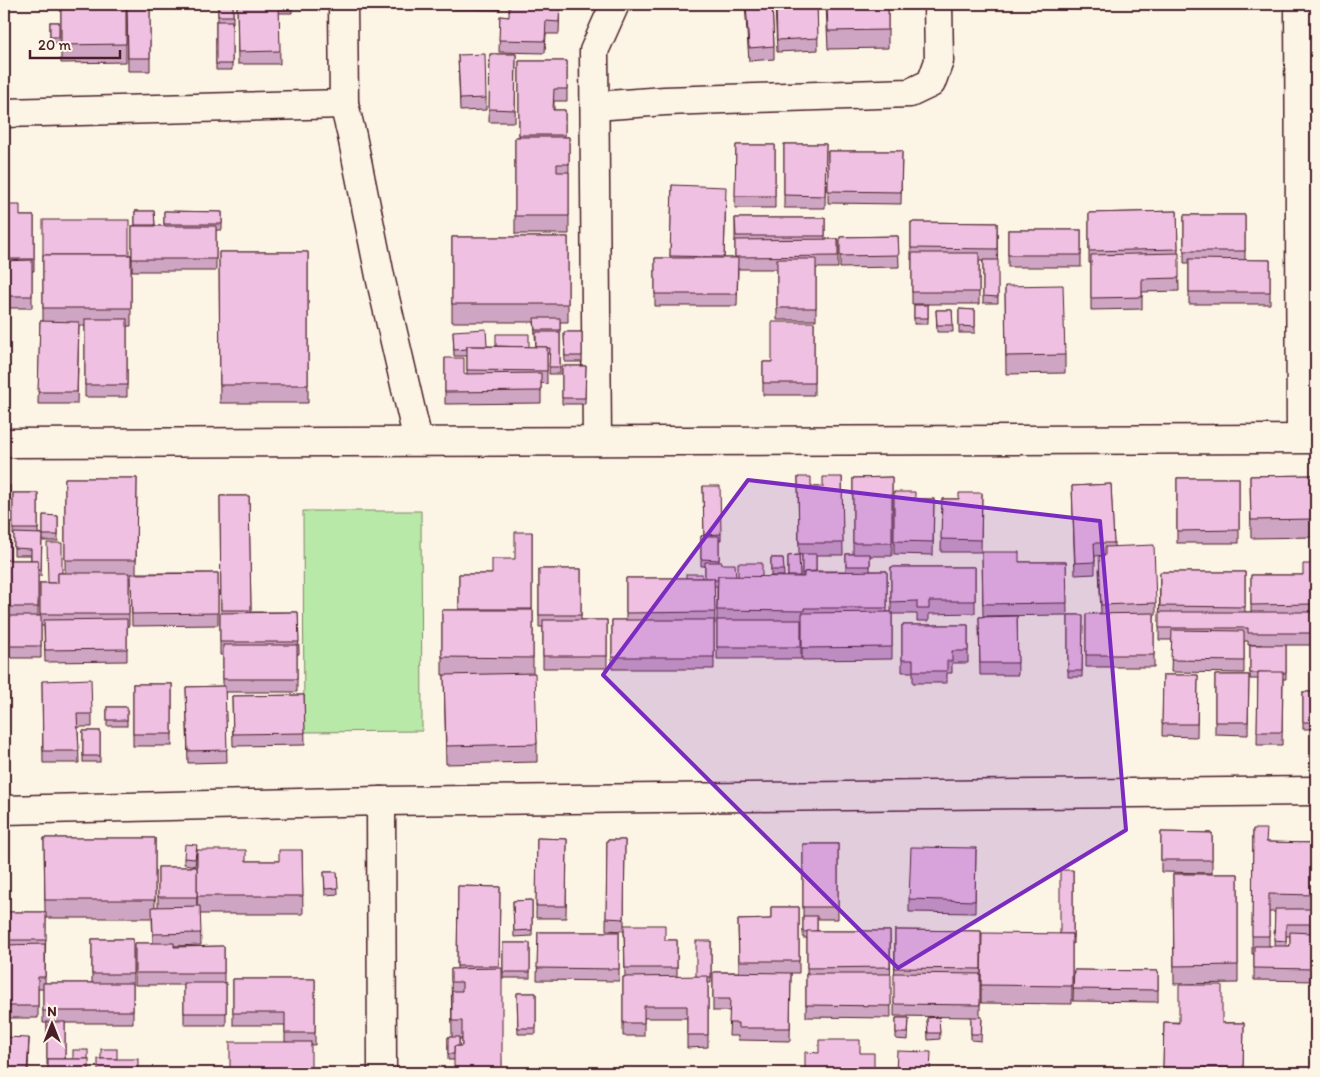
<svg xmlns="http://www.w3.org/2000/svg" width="1320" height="1077" viewBox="0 0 1320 1077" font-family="Itim,sans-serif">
<rect width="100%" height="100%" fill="#fcf5e5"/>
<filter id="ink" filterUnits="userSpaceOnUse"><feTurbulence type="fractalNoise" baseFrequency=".02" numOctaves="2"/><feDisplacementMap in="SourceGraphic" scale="10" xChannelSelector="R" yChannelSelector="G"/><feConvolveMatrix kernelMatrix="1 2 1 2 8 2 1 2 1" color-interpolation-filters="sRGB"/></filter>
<g filter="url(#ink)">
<path fill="#b8e9a8" stroke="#81846a" d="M303 511H421L422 731 304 732Z"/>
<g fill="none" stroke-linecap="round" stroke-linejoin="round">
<g stroke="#4a1f2b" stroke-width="31">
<g id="minor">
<path d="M343 4 344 104 352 136 381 281 418 441"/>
<path d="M1299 4 1301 438"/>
<path d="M595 106 665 101 910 93 931 83 939 61 938 4"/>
<path d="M4 113 344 104"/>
<path d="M597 441 594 51 615 4"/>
<path d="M4 443 1316 439"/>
<path d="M381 801 382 1073"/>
<path d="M4 810 381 801 1316 791"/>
</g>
</g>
<use href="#minor" stroke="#fcf5e5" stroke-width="28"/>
</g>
<g fill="#cea5c2" stroke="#4a1f2b" fill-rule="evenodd">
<path d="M49 4H126V62L61 63V6H49Z"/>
<path d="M127 4H150V71H128Z"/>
<path d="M218 4H233V23H232V70H216V21H218Z"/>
<path d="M237 4H292V13H279L280 64H238Z"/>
<path d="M451 4H500V10L451 9Z"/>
<path d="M560 4 559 34H546L545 53 499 52 500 16 509 17Z"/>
<path d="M745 4H772L774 46V59L749 61Z"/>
<path d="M775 4H817L818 50 777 52Z"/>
<path d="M826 4H888V48L828 49Z"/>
<rect x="50" y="22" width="9" height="21"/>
<path d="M490 54H516L515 122H489Z"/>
<path d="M458 55 486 98V110L460 111Z"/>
<path d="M519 61H567V101H554V110H565V137H569V234H515V137H519Z"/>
<path d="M784 144H826L825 208H784Z"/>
<path d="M736 145H775V208H735Z"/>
<path d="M828 151H902L901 204 828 203Z"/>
<path d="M672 185 726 199 724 258H735V218H825V239H838V268H816V320H777V269H738L737 306H655V258H670Z"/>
<path d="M4 205 20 216H34V271H32V308H4Z"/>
<path d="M135 211H154L155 226H164V211L222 212V230H216V271H132V226H135Z"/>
<path d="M1177 211 1179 291 1142 292V309L1091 310V263H1089V213Z"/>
<path d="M1184 215H1245V260H1270V304H1189V263H1184Z"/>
<path d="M911 222 997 223 998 303H983V261H979V304H912V260H911Z"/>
<rect x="1008" y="230" width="73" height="37"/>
<path d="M898 236 899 267 840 268V237Z"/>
<path d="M452 237H568V322H560V374H549L550 354H547V384L541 383V403L445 404V358L464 374H467V356H454L453 331 487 346 536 347 534 322H452Z"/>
<path d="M219 252H308V403H220Z"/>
<path d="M43 255H131V326H127V397H85V326H79L77 404H38L40 321H43Z"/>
<path d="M1005 286 1065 355V373L1006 374Z"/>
<rect x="914" y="305" width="14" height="19"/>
<path d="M959 309 975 310V333H959Z"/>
<path d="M936 310H952L953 332H937Z"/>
<path d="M814 322V395H763V362H772Z"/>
<path d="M564 332H582V362H565Z"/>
<path d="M562 366H586L585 404H562Z"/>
<path d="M1316 475V537L1251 538 1250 476Z"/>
<path d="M798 477 811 487H823L842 477 843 555H816V571H846V554H853V478L892 477V556H870V571H887V612H891V567H975V613L929 614V621H917V614H892V659L802 660V623H801V659H717V586H714L715 624H714V669H612V620H626V578H705V566H701V536H704L703 486 721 534V540H719V562L722 564 736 577H788V556L799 555 800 577H802V555H799Z"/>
<path d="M65 478H137L136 573H218V625L132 626 131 578H129V626H127V661L45 662 44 626H41V658H4V486L10 560H31V555H14V535H13V493H38V533L42 534 41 576H38V616H40V583H48L62 573H65Z"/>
<rect x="1177" y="478" width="62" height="65"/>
<path d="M1111 484 1114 546 1156 603V615L1154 616V667H1086V614L1101 613 1099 569 1105 555 1095 556V574L1075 575 1072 486Z"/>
<path d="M894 492 915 499H934L933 555 894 554Z"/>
<path d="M982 493 981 552H941L942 499H959Z"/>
<path d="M220 496H249L251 612H298L299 654H297V692H225L227 762 188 763 186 687 223 686V655H220V613H221Z"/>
<path d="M43 515 58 516V541H43Z"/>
<path d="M532 532V610H533V673L537 744V762L446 764 444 675H442V610H459V574H492L515 559Z"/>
<path d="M982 552 1019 562H1066L1067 615 983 616Z"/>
<path d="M771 558H783L784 576H771Z"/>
<path d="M1316 564V645H1286V679H1283L1282 745H1257L1258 679H1250V645H1262H1248V641H1244V673L1171 672 1172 640H1159L1160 572H1245V612H1251V575H1303Z"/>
<path d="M539 569H581V620H607V668H543V627H539Z"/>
<path d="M1068 615H1083L1082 677H1068Z"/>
<path d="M1017 616 1018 675H980L979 617Z"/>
<path d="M902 625H968V663H952V673H947V683H913V672H902Z"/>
<path d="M1163 675H1198L1197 737 1162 736Z"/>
<path d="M1215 675H1249L1248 735 1215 734Z"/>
<path d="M42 681 92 714V727H78L79 763H43Z"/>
<rect x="133" y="684" width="39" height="62"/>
<rect x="1303" y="692" width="13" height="37"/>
<path d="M304 695 305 745 233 746 232 696Z"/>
<rect x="107" y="707" width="20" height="19"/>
<rect x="83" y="731" width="17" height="31"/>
<path d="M1253 829 1267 842 1316 843V936H1312V947H1316V981L1254 980V954H1252ZM1269 912H1275L1274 946H1269ZM1286 936H1290V946H1286Z"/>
<path d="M1161 832 1212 833V873L1161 872Z"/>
<path d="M44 838H155V907H158V867H197V906V850L246 861H279L302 850 303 914H200L201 945 174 946V947L224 946V983H226V1025H184V985H135V943H153L152 918H46L45 983H92V939H133V1023H65V1059H88L47 1065V1023H43V989H38V1018H4V912H45Z"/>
<path d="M537 838 567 839 566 918H536Z"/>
<path d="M607 840H625L624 925 665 940H677V977H696L711 941V983H708V1047L687 1048V1018H644V1036H623V977H625L624 931 606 930Z"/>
<path d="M803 844H838V919H817V931H890L891 1018 806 1017V974H807V938H803Z"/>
<path d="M976 848 975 913 909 912V899Z"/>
<path d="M197 851 195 866 184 864V858Z"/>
<path d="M1073 870V944H1072V1004L981 1003V985L1060 934Z"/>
<path d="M324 872H337L338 894 325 895Z"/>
<path d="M1173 874H1238V983L1174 984Z"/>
<path d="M458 886 500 887 499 968 502 1073 454 1060H448V1037H452L451 969H457ZM459 1039H462V1046H459Z"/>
<path d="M532 900V936L514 937 513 901Z"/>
<path d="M771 907H799V973H791L790 1041 738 1040V1036H729L730 1011H713V972H739L738 920 771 919Z"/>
<path d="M895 930 981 931V981H980V1017H982L981 1041 971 1040V1017L894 1016Z"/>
<path d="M538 932H619V981L537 980Z"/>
<rect x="503" y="943" width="27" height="35"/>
<path d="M1074 970 1158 971V1002L1073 1001Z"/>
<path d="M233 979H315V1045L285 1042V1025H233Z"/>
<path d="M517 993H536V1034H518Z"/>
<path d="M939 1017 940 1039 928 1040 927 1018Z"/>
<path d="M896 1018H909L908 1040 896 1039Z"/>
<path d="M1164 1022 1244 1023 1243 1073H1163Z"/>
</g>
<path fill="#a7869e" stroke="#4a1f2b" d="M29 1038 28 1073H27Z"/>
<g fill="#efc0e2" stroke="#4a1f2b">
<path d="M61 4H126V44L61 45Z"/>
<path d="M127 4H150V58H128Z"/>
<rect x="218" y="4" width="15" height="12"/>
<path d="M237 4H279L280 51 238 52Z"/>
<path d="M509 4H560L559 22 546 21 545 41 499 40 500 16 509 17Z"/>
<path d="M746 4H772L774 46 749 48Z"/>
<path d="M776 4H817L818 38 777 40Z"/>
<path d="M827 4H888V30L828 31Z"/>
<rect x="216" y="21" width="16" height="43"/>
<rect x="50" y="22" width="9" height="15"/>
<path d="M485 54 486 98 460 99 458 55Z"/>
<path d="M490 54H516L515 110 489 109Z"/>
<path d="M519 61H567V89H554L553 110H565V135H519Z"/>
<path d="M515 137H569V164H557V172H569V216H515Z"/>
<path d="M784 144H826L825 196 784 195Z"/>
<path d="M736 145H775V196H735Z"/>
<path d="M828 151H902L901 192 828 191Z"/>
<path d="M672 185 726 187 724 257 670 256Z"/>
<path d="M4 205H20V216H34V259H4Z"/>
<path d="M135 211H154L155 225H135Z"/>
<path d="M164 211 222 212V224H164Z"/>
<path d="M1177 211 1178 249 1089 251V213Z"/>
<rect x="1184" y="215" width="61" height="36"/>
<path d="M735 218H825V236H736Z"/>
<rect x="43" y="220" width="86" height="35"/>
<path d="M911 222 997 223V249L911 248Z"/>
<rect x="132" y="226" width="84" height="33"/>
<rect x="1008" y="230" width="73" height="25"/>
<path d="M898 236 899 255 840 256V237Z"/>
<rect x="452" y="237" width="116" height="67"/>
<path d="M838 239V256L735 257V240Z"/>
<path d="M219 252H308V385H220Z"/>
<rect x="912" y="253" width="67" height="39"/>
<path d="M1179 253V278L1142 279V297L1091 298V255Z"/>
<rect x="43" y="255" width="88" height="53"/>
<path d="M655 258H738L737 294H655Z"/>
<rect x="777" y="259" width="39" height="49"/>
<path d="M1189 259 1270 260V292H1189Z"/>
<path d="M32 260V296H4V261Z"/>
<path d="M983 260H998V297L983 296Z"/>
<path d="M1063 285 1065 355 1006 356 1005 286Z"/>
<rect x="914" y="305" width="14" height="13"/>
<path d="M959 309 975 310V327L959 326Z"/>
<path d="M936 310H952L953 325H937Z"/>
<path d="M534 318H560V330H535Z"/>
<rect x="85" y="319" width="42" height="66"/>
<path d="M40 321 79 322 77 392H38Z"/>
<path d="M772 322H814V383H763V362H772Z"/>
<path d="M486 329 487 346H467V349L454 350 453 331Z"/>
<path d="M536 332H560V367H549L550 348H547V347H536Z"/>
<path d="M564 332H582V356H565Z"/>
<path d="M496 334H529V347L496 346Z"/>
<path d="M467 346 547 347V371L467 370Z"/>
<path d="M445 358H464V374L541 373V391L445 392Z"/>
<path d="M562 366H586L585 398H562Z"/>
<path d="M1316 475V519L1251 520 1250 476Z"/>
<path d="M798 477H811V487H823V477H842L843 543H799Z"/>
<path d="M892 477V543H853V478Z"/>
<path d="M65 478H137L136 560H65Z"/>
<path d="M1177 478H1239V530L1177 531Z"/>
<path d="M1111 484 1114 543H1094L1095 562 1075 563 1072 486Z"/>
<rect x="4" y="486" width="6" height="74"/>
<path d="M703 486H720L721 534 704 535Z"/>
<path d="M894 492H915V499H934L933 542 894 541Z"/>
<rect x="13" y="493" width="25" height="36"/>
<path d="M959 493H982L981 540 941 539 942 499H959Z"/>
<path d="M220 496H249L251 610H221Z"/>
<path d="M43 515 58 516V535H43Z"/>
<path d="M515 532H532V609H459V574H492V559H515Z"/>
<path d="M14 533 42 534 41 570H38V560H31V549L14 548Z"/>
<path d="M701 536H719V560L701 559Z"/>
<path d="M47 543H62V573H58V583H48Z"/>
<path d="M1154 545 1156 603 1101 605 1099 556H1105V547Z"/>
<path d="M982 552H1019V562H1066L1067 603 983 604Z"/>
<path d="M802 554H816V571L804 572V574H802Z"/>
<rect x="846" y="554" width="24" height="12"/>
<path d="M799 555 800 576H788V556Z"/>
<path d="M771 558H783L784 570H771Z"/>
<rect x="4" y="560" width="34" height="47"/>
<path d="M705 562H722V564H735L736 577 718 576V580H714V578H705Z"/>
<rect x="738" y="563" width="24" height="14"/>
<path d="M1303 564H1316V604L1251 605V575H1303Z"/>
<path d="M891 567H975V601H929V609H917V601L891 602Z"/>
<rect x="539" y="569" width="42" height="46"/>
<path d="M887 571V608H804V611L717 610 718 576 804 577V572Z"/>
<path d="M1160 572H1245V607L1160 606Z"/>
<path d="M58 573H129V614H40V583H58Z"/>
<path d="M218 573V613L132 614 131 574Z"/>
<rect x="686" y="574" width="16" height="4"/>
<path d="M626 578H714L715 612 626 613Z"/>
<path d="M442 610H533V658L442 657Z"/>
<path d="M298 612 299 642H220V613Z"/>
<path d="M892 612V647L802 648V613Z"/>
<path d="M1159 612H1316V633H1248V628H1159Z"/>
<path d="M1154 613V655H1086V614Z"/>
<path d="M1068 615H1083L1082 671H1068Z"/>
<rect x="4" y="616" width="37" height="30"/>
<path d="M1017 616 1018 663H980L979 617Z"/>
<path d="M127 619V649L45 650 44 620Z"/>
<rect x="543" y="620" width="64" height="36"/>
<rect x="612" y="620" width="102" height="37"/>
<rect x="717" y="620" width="84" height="27"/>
<path d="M902 625H968V651H952V661H947V671H913V660H902Z"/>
<path d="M1172 630 1244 631V661L1171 660Z"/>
<rect x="223" y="645" width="74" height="34"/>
<path d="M1250 645H1286V673L1258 672V673H1250Z"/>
<path d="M1258 672H1283L1282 732H1257Z"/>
<path d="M535 673 537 744 446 746 444 675Z"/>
<path d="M1163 675H1198L1197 724H1162Z"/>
<path d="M1215 675H1249L1248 722H1215Z"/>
<path d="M91 679 92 714H77L79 751H43L42 681Z"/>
<rect x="133" y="684" width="39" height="50"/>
<path d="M225 686 227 750 188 751 186 687Z"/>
<rect x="1303" y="692" width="13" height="30"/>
<path d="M304 695 305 733 233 734 232 696Z"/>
<rect x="107" y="707" width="20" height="13"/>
<rect x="83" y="731" width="17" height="25"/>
<path d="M1253 829H1267L1266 842 1316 843V895L1269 894V936H1252Z"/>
<path d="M1161 832 1212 833V860H1161Z"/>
<path d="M44 838H155V900H45Z"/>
<path d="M537 838 567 839 566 906H536Z"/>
<path d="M607 840H625L624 919 606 918Z"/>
<path d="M185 844 197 845 195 859 184 858Z"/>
<rect x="803" y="844" width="35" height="63"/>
<path d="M911 847 976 848 975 901 909 899Z"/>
<path d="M197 850H246V861H279V850H302L303 896H197Z"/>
<rect x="158" y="867" width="39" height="30"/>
<path d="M1060 870H1073V938H1072V934H1060Z"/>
<path d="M324 872H337L338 888 325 889Z"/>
<path d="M1173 874H1238V965L1174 966Z"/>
<path d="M458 886 500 887 499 966H457Z"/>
<path d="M532 900V930L514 931 513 901Z"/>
<path d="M200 906 201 933 153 934 152 907Z"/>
<path d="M771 907H799V961H739L738 920 771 919Z"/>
<path d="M1275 909H1316V924H1286V941L1274 940Z"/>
<rect x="4" y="912" width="42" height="28"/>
<path d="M803 916H817V931L803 932Z"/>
<path d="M624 925H665V940H677V968H625Z"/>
<path d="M895 930 981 931V969L895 968Z"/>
<path d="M807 931H890V967L807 968Z"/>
<path d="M538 932H619V969L537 968Z"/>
<path d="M1290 932 1312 933V947H1316V969L1254 968V946H1290Z"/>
<path d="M982 933 1072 934V986L981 985Z"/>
<rect x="92" y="939" width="41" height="35"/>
<rect x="696" y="941" width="15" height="36"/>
<path d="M135 943H174V947L224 946V973H135Z"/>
<rect x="503" y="943" width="27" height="29"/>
<path d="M45 944V977H38V1006H4V945Z"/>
<path d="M502 968V1073H454V1046H462V1021H452V991H462V982H451V969Z"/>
<path d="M1074 970 1158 971V990L1073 989Z"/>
<path d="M713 972 791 973 790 1028H738V1023H729L730 999H713Z"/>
<path d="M894 973 980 974V1005L894 1004Z"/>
<path d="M806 974H891V1006L806 1005Z"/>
<path d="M708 976V1035H687V1006H644V1023H623V977Z"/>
<path d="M233 979H315V1033H285V1013H233Z"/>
<rect x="43" y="983" width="90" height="28"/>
<rect x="184" y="983" width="42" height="30"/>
<path d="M1179 985H1222V1023H1244L1243 1068 1163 1067 1164 1022 1179 1023Z"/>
<path d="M517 993H536V1028H518Z"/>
<path d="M939 1017 940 1033H928L927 1018Z"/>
<path d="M971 1017H982L981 1034H971Z"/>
<path d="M896 1018H909L908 1033H896Z"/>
<rect x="47" y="1022" width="18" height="37"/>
<path d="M4 1037 29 1038 27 1073H4Z"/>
<path d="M448 1037H459V1046H454V1054H448Z"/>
<path d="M819 1040H860V1053H874V1073H805V1052L819 1053Z"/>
<rect x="230" y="1042" width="81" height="31"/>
<rect x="101" y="1049" width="16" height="10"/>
<rect x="73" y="1050" width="15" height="9"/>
<path d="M897 1051 931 1052 930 1073H896Z"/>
<rect x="48" y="1059" width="41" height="14"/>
<rect x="98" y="1059" width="40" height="14"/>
</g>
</g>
<path fill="#7b2cbf" fill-opacity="0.2" stroke="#7b2cbf" stroke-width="4" stroke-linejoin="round" d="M748 480 1100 521 1126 830 898 968 603 675Z"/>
<rect width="1320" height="1077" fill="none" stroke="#fcf5e5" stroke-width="20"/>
<rect x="10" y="10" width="1300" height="1057" fill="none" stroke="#4a1f2b" stroke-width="2" filter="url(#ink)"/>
<g transform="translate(52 1024)" stroke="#fcf5e5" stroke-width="4" paint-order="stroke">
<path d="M0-4L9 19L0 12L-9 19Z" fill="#4a1f2b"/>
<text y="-8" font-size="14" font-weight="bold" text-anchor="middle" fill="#4a1f2b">N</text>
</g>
<path d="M30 50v8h90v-8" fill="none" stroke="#4a1f2b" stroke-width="2.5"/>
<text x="38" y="50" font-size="15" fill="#4a1f2b" stroke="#fcf5e5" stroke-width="4" paint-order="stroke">20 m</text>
</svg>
